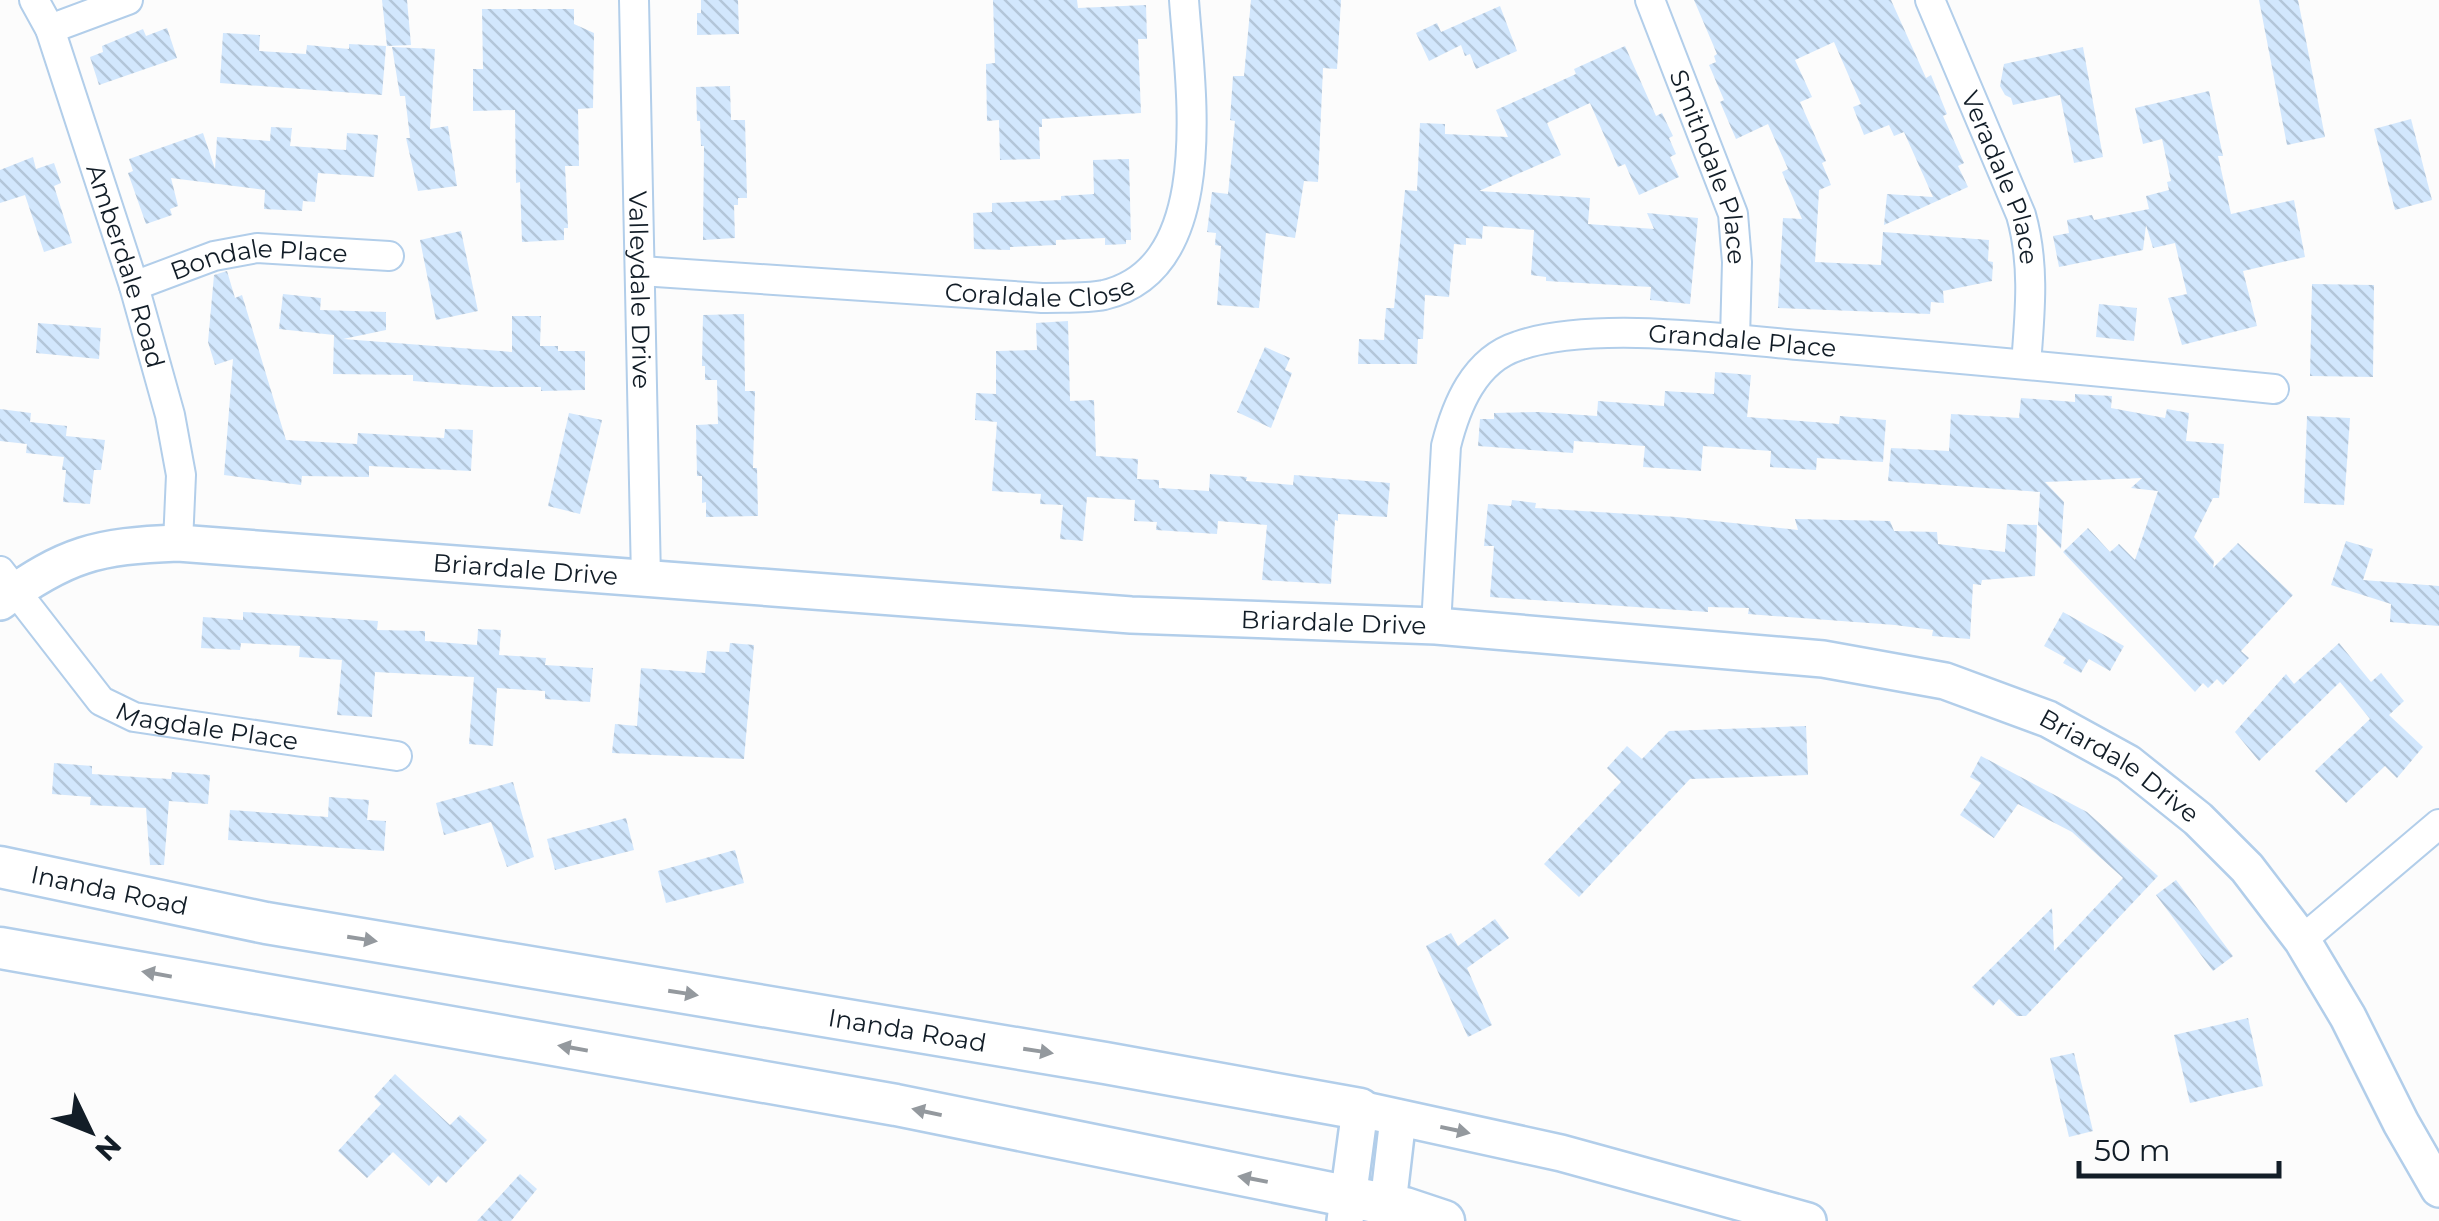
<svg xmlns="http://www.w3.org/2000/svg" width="2439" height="1221" font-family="Montserrat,sans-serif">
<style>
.building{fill:url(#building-back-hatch)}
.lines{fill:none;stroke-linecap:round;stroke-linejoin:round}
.minor-casing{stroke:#b2ceea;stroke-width:32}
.tertiary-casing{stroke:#b2ceea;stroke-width:40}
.secondary-casing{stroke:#b2ceea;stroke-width:45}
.minor{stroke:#fff;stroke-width:28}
.tertiary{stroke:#fff;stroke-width:35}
.secondary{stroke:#fff;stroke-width:40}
.oneway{fill:#94999e}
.labels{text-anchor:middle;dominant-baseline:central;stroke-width:8;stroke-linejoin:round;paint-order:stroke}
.street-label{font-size:25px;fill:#121d27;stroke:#fcfcfc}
</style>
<defs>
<pattern id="building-back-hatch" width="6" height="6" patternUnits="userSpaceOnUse" patternTransform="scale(2.5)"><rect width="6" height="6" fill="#d2e7fd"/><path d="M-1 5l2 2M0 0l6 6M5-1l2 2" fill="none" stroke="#b3c6d9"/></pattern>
</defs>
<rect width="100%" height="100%" fill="#fcfcfc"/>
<g class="building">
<path d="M382,0H407L411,45L387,46Z"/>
<path d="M701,0H738L739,34L697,35V13H701Z"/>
<path d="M993,0H1077L1078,8L1146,5L1147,39H1138L1141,113L1042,119V127H1039L1040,159L1000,160L999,120L987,121L986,64L995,63Z"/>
<path d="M1251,0H1341L1337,69L1323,68L1318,182L1304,181L1295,238L1266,233L1259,308L1217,305L1221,246L1215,245L1216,233L1207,232L1212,192L1228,194L1235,121L1230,120L1233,76H1244Z"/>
<path d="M1694,0H1891L1926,78L1931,75L1947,114L1943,116L1964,163L1958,166L1968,187L1884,225L1887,194L1933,197L1904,132L1894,136L1889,125L1864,135L1853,107L1861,104L1834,42L1795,60L1812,97L1800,102L1826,161L1822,163L1831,185L1819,190L1815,262L1881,265L1883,232L1989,240L1988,261L1993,262L1992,281L1943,291L1944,303L1931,302L1930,314L1778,308L1783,218L1802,219L1782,172L1788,169L1768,124L1736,139L1720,102L1724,100L1709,65L1716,62L1714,56L1717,54Z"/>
<path d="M2259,0H2298L2325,137L2287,145Z"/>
<path d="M1500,6L1517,51L1476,69L1470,54L1465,56L1461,45L1429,61L1416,33L1437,23L1441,32Z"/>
<path d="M482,9H574V24L594,33L593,108L578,109L579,166H565L568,228H564V240L522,242L520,182L516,183L515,110L473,111V69H483Z"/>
<path d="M167,28L177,58L99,85L90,57L103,52L102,46L143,29L146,36Z"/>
<path d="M223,33L260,35L259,51L306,54L307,45L349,49V44L386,46L382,95L220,83Z"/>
<path d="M1625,46L1656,116L1662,113L1673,136L1669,138L1676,154L1670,157L1679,177L1639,195L1625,164L1618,167L1590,103L1547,123L1561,155L1479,191L1590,198L1588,224L1654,229L1647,213L1698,218L1690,304L1650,300L1651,287L1546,281V277L1531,275L1534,230L1483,226L1482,239L1466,238V245L1454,244L1449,297L1425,295L1423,339H1418L1417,364H1358L1359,339L1384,340L1386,308H1394L1405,190L1417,191L1420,123L1445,124V134L1508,137L1496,110L1576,74L1574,69Z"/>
<path d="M392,47L435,49L430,129L448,126L457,186L418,191L406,138H410L405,96H400Z"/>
<path d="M2083,47L2103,157L2074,163L2060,95L2013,105L2011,98L2005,95L2000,86L2004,64Z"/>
<path d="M730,86L731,120H745L747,198H738V205H734L735,238L703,240L704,146H701L700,121H697L696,87Z"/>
<path d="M2209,91L2223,156H2218L2231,214L2294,200L2305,257L2243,271L2257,326L2182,345L2168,298L2187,294L2175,243L2153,248L2146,225L2143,250L2059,267L2053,236L2069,233L2067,220L2092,215L2094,220L2149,209L2146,196L2169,190L2167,182L2171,181L2162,139L2143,144L2135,108Z"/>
<path d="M2411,119L2432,200L2395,210L2374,129Z"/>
<path d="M271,127L292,128L290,146L346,150L347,133L378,135L374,177L318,173L315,202L303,201L302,211L264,209L265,190L171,178L178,206L170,209L172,215L146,224L128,173L133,171L129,159L203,133L215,169L217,137L270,141Z"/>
<path d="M33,157L36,169L54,163L61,183L54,186L72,243L44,252L25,195L0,203V170Z"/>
<path d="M1129,159L1131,240H1126V244L1105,245V238L1056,240V245L1010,247V250L974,249L973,213L992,212V203L1061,200V196L1094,194L1093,160Z"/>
<path d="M461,231L478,311L436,320L420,240Z"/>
<path d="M227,271L235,298L242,295L286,440L357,444L358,433L444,438L445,429L473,430L471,471L369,466V477L302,476L301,485L224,475L233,359L215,365L208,342L214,275Z"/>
<path d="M2312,284L2374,285L2373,377L2310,376Z"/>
<path d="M283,294L321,298L320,310L386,312V330L343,339L512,352V316H541L540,346H558V351H585V390L541,391V387H494L413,381V375L333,374L334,335L279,329Z"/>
<path d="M2099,304L2137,308L2134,341L2096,337Z"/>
<path d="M744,314L745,391H755L753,468H757L758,516L706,517V502L702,503V476H697L696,425L718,424L717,380H705V366H702L703,315Z"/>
<path d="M1068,321L1070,401L1094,400L1096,456L1138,459L1137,479L1159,480V488L1209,491L1210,474L1247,477L1246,481L1293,485L1294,475L1390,483L1387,517L1338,514V521L1335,520L1331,584L1262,580L1267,525L1218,521L1217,534L1156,530L1157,522L1134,521L1135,500L1087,497L1083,541L1060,539L1063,505L1040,504L1041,494L992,491L997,422L975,420L976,393L996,394V351L1037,350L1036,323Z"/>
<path d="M38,323L101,328L99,359L36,353Z"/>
<path d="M1265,347L1290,358L1285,370L1292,373L1271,428L1237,412Z"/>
<path d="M1715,372L1751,375L1747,417L1839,424L1840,416L1886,420L1883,462L1817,458L1816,470L1770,467L1771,451L1703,446L1701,471L1643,467L1645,446L1574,441L1573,453L1478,446L1480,419H1494V413L1539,412L1597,416L1598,401L1664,406L1665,391L1714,394Z"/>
<path d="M2075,394L2112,396L2111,408L2165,418L2167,409L2189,413L2186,441L2224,444L2219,498H2213L2194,537L2214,561L2213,568L2238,543L2293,595L2241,651L2249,658L2223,685L2217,679L2208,688L2203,683L2195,692L2063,552L2088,528L2110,552L2119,544L2135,560L2158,491L2131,488L2142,478L2045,482L2064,502L2061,549L2038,525L2040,492L1888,481L1891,448L1949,451L1951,414L2019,418L2021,398L2075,402Z"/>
<path d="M0,409L31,413L30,422L67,426L66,436L105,440L101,470H94L90,504L63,502L66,470H62L64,457L26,453L27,444L0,441Z"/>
<path d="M569,413L602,420L580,514L548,506Z"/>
<path d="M2307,416L2350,418L2344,505L2304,503Z"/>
<path d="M1512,500L1536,503L1535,508L1677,517L1798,530L1795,519L1890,521L1894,531L1937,532L1938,544L2005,552L2007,524L2037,525L2035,576L1982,580L1981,585L1973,584L1970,639L1932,636L1933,630L1895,625L1748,614L1749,608L1708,607V612L1490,597L1494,546H1484L1488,504L1511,506Z"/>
<path d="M2346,541L2373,549L2363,580L2439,586V626L2390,622L2391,604L2331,585Z"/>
<path d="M243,612L378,621L377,630L425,631V641L477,645L478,629L501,630L499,655L546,658L545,665L593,668L590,702L545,699V691L497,688L493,746L469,744L474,677L375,672L372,717L337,715L342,660L299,657L300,646L241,643L240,650L201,648L203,617L243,620Z"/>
<path d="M2063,612L2124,646L2110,671L2089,659L2081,673L2063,663L2066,658L2044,646Z"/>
<path d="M730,643L754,645L744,759L612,753L615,724L637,726L641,668L705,673L707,651L729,652Z"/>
<path d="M2339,643L2371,682L2381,673L2404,701L2389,715L2423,747L2397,778L2385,766L2346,803L2315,771L2370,719L2340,682L2259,761L2235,732L2286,674L2294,684Z"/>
<path d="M1806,726L1808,775L1690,779L1579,897L1544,864L1621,782L1607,768L1627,746L1642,759L1669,731Z"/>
<path d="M1981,756L2087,812L2158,876L2026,1016H2017L1999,999L1993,1006L1972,987L2052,908L2054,951L2123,878L2072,832L2018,804L1994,838L1960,815L1981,783L1970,777Z"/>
<path d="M54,763L92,766V774L151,778L171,779L172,772L210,775L208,804L169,801L164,865H150L146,808L90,805L91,797L52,794Z"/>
<path d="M513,782L534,857L507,867L491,822L444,835L436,803Z"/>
<path d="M329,797L369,800L367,820L386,821L384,851L228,840L230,810L328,817Z"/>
<path d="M626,818L634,850L555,870L547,839Z"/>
<path d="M735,850L744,883L666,903L658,871Z"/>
<path d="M2176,880L2233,956L2213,971L2156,895Z"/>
<path d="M1495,919L1509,938L1467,968L1492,1025L1468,1037L1426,946L1451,933L1458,946Z"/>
<path d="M2248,1018L2263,1086L2190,1103L2174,1035Z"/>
<path d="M2074,1053L2093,1131L2069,1137L2050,1058Z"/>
<path d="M395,1074L450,1125L460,1115L487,1140L446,1183L438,1176L429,1186L393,1152L367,1178L338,1151L381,1104L374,1097Z"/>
<path d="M520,1174L537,1189L511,1221H477Z"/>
</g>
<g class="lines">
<g class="minor-casing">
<g id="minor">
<path id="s1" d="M34,0L50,29L134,286L170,415L181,475L178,543"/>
<path id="s2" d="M634,0L646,579"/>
<path id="s3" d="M1650,0L1733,214L1737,262L1735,339"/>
<path id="s4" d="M1930,0L2021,215C2035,264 2030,313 2026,364"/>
<path d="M50,29L128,0"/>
<path id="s5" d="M641,271L1042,298C1061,297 1084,299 1104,295C1219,268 1190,87 1184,0"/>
<path id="s6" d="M134,286L214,256L257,248L389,256"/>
<path id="s7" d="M0,571L101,701L134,717L397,756"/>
<path id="s8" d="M1436,626L1446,446C1456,406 1474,360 1518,346C1590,321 1720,338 1798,345C1957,358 2116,373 2274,389"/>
<path d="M2302,940L2439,824"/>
</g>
</g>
<g class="tertiary-casing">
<g id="tertiary">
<path id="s9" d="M0,602C66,554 97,546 178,543L1131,615L1436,626L1823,659L1945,681L2048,719L2128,763L2198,819L2247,868L2302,940L2348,1017L2401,1123L2439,1189"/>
<path d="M1345,1221L1360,1109L1561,1153L1808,1221"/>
<path d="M1386,1221L1398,1118"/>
</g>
</g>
<g class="secondary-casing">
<g id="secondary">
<path id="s10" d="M0,867L266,923L1105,1063L1360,1109"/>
<path d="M0,948L896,1105L1405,1208L1444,1221"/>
</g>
</g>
<use href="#minor" class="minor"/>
<use href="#tertiary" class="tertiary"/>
<use href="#secondary" class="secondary"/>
</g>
<defs><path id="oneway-solid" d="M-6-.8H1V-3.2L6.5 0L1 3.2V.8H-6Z" transform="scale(2.5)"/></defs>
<g class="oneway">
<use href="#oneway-solid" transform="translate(362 939) rotate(9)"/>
<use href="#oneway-solid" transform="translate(157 974) rotate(-170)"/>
<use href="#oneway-solid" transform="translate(683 993) rotate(9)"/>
<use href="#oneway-solid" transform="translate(573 1048) rotate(-170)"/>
<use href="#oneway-solid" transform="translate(1038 1051) rotate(9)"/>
<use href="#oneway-solid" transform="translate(927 1112) rotate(-168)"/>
<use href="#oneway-solid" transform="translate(1455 1130) rotate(12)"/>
<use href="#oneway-solid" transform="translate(1253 1179) rotate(-169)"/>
</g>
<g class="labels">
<g class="street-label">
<text stroke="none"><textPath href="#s3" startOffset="178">Smithdale Place</textPath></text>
<text stroke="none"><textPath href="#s4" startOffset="192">Veradale Place</textPath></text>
<text stroke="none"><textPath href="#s6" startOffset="130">Bondale Place</textPath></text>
<text stroke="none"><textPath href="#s1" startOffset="282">Amberdale Road</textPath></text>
<text stroke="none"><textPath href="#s5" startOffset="400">Coraldale Close</textPath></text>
<text stroke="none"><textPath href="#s2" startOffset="290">Valleydale Drive</textPath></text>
<text stroke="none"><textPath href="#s8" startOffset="535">Grandale Place</textPath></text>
<text stroke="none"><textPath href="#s9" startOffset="540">Briardale Drive</textPath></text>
<text stroke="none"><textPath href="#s9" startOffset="1350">Briardale Drive</textPath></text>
<text stroke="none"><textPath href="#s7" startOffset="275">Magdale Place</textPath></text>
<text stroke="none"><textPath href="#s9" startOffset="2160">Briardale Drive</textPath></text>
<text stroke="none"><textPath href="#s10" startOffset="112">Inanda Road</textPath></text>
<text stroke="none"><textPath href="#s10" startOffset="922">Inanda Road</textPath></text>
</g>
</g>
<g transform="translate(90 1131) rotate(133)" stroke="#fcfcfc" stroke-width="8" paint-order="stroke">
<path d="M0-8L18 38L0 25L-18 38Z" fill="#121d27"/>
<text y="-15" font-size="28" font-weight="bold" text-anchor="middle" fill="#121d27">N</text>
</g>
<path d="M2079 1161v15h200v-15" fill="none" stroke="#121d27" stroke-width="5"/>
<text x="2094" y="1161" font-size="30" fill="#121d27" stroke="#fcfcfc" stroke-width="8" paint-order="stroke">50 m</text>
</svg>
